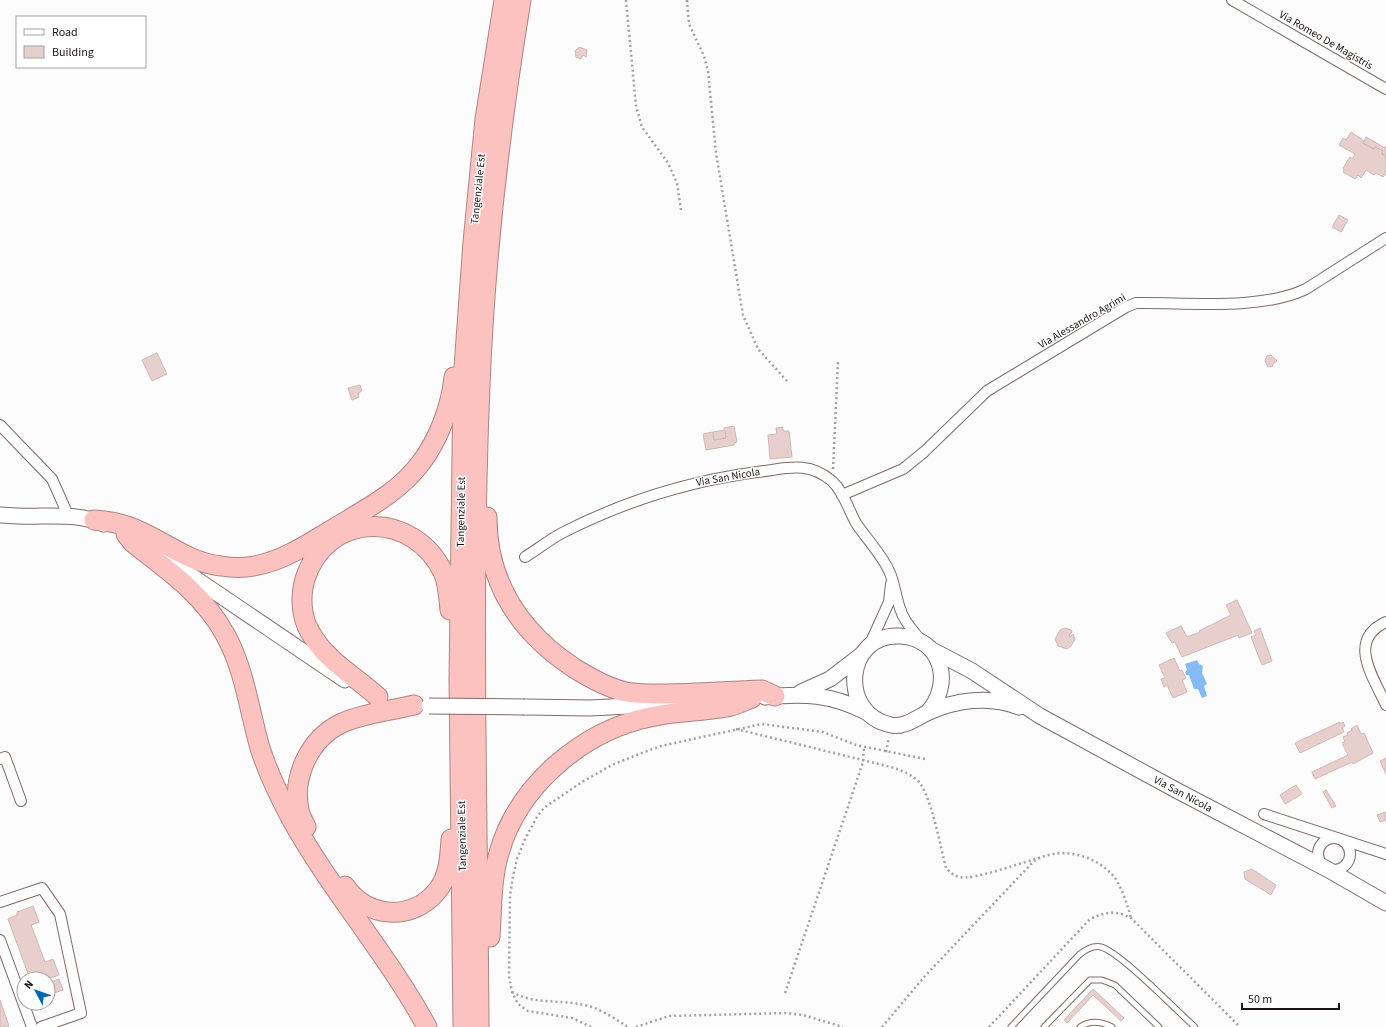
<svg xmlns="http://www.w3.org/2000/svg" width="1386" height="1027" font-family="'Source Sans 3',sans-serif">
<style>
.water{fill:#83bbf4}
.building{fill:#e7cfce;stroke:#d0b8b7}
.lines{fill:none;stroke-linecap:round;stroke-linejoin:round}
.lane-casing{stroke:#7f6a69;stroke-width:7}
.street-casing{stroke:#7f6a69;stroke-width:12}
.secondary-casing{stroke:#7f6a69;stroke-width:17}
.highway-casing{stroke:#ad8583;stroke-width:21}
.path{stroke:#a5a1a1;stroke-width:2.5;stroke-dasharray:2 3;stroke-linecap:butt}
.lane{stroke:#fff;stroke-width:5}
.street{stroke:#fff;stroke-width:10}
.secondary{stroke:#fff;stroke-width:15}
.highway{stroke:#fbc2c0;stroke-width:19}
.secondary-bridge-casing{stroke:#7f6a69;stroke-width:17;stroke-linecap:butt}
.secondary-bridge{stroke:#fff;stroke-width:15}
.labels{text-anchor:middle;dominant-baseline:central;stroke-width:3;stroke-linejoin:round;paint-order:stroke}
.street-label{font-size:11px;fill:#1b1313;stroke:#fff}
</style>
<rect width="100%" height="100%" fill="#fcfcfc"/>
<path class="water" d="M1197,660L1199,664L1203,666L1202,673L1207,684L1204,686L1207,696L1202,698L1198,689H1194L1189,675H1186L1185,672L1187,670L1185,664Z"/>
<g class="building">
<path d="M579,47L587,50L586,57L583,55L581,59L576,57L575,51Z"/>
<path d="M1351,132L1364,141L1363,143L1374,149L1375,147L1383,151L1382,154L1386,156V174L1383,177L1376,173L1374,175L1366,170L1361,178L1358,175L1355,179L1343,172L1344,170L1343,168L1350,157L1353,159L1355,154L1339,145L1343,138L1346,140Z"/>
<path d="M1366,137L1385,148L1386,146V156L1382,154L1383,151L1375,147L1374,149L1363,143Z"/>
<path d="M1339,215L1348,220L1341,232L1332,227Z"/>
<path d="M157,353L167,374L152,381L142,360Z"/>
<path d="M1271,355L1277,361L1272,365L1273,366L1268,367L1265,361L1267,356Z"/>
<path d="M360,385L362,391L358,393L359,397L352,400L348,388Z"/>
<path d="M734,426L737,442L734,443V445L706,450L703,434L713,432L714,440L726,438L724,428Z"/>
<path d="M783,427V431H789L792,457L770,459L768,435L777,434L776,428Z"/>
<path d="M725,430L726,438L714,440L713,432Z"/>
<path d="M1237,600L1252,633L1239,638L1238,635L1182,657L1175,642L1172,643L1166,633L1181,626L1187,637L1200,632L1199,631L1231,615L1226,605Z"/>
<path d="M1065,628L1071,630L1072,632L1069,635L1070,637L1073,634L1075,639L1071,646L1067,649L1058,646L1055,639L1060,630Z"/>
<path d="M1260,628L1272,661L1262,665L1251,637L1256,635L1254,631Z"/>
<path d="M1174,658L1180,671L1182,670L1186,678L1182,680L1187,692L1173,698L1167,685L1164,687L1161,679L1165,678L1159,665Z"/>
<path d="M1340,722V724L1343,722L1345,726L1342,728L1344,732L1300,753L1295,743Z"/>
<path d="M1357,725L1361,734L1364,733L1373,753L1353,764L1352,762L1315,779L1312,772L1348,755L1342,743L1345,742L1343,737L1348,735L1347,733L1352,730L1351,729Z"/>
<path d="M1386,758V774L1380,761Z"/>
<path d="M1296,785L1302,794L1285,804L1280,795Z"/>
<path d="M1326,790L1336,806L1332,808L1323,792Z"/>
<path d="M1386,812V820L1380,822L1377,815Z"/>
<path d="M1252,869L1276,885L1271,895L1245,879L1244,872Z"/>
<path d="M33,906L39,922L31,925L45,962L53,959L59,975L47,979H30L8,919L17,915V912Z"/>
<path d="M59,979L63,990L48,995V983Z"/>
<path d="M1093,989L1124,1018L1121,1021L1093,995L1067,1023L1064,1020Z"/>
<path d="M0,1000L9,1026L7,1027H0Z"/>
</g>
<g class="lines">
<g class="lane-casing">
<g id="lane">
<path d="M1011,1027L1079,955C1085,950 1093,945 1101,947C1120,952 1177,1011 1195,1027"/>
<path d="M1044,1027L1090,980H1102L1115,985L1159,1027"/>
<path d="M1080,1027C1090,1020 1102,1022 1112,1027"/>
</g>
</g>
<g class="street-casing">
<g id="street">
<path d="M1232,0L1386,89"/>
<path d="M0,425L52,479L68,515"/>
<path d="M842,495L903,469L924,452L987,391L1126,307L1136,303C1186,302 1260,311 1306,289L1386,238"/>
<path d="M525,557C538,549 550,539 564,532C625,501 689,481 757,472C785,469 807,460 832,481C844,492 848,509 856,523C867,540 882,554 890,573C895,585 896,599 901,611C904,622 914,631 921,641"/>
<path d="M1386,622C1346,640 1374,678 1386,705"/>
<path d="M869,646L889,602L891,584"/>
<path d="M0,759L5,757L21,801"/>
<path d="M1264,814L1386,854"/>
<circle cx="1334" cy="854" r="16"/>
<path d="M0,902L42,888L60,914L81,1013L41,1027"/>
<path d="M0,940L32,1027"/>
</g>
</g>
<g class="secondary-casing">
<g id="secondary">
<path d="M0,515C14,516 28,517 41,516C65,516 81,515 104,524"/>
<path d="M165,558L345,680"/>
<path d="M932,650L972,671L1040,716L1176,790L1327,869L1386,903"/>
<path d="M801,692L830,679L860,656"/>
<path d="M765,697C804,693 831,694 866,712"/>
<path d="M525,707L590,708L688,703"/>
<path d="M927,713C954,684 942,637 899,636C845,634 838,714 891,725C904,728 916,718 927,713C955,700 989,695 1019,707"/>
</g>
</g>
<g class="highway-casing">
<g id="highway">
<path d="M487,517C487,583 520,632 574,668C590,678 608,688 626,692C638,694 651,694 662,694C696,694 729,691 762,690L775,696"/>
<path d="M94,520C106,521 116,522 127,526C160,537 185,562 221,566C232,568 244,568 254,566C283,561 308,544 333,529C364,510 398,493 420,464C438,441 451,407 454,377"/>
<path d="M126,534L133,543C168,570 205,596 226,636C245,671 249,710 260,748C268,773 279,796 292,820C332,892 388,955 427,1027"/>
<path d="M378,697C354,675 326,661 310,632C301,617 300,596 305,579C327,510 415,510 444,574C448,585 449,598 450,610"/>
<path d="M306,827C304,822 300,816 299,810C292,776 310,738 342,723C364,713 390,711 414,705"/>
<path d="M345,886C366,918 412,922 437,891C449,877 450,856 451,839"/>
<path d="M490,937C492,909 491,880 499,853C518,785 583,731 650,717C675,711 701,712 726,707C735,706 743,701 752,698"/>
<path d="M463,1027L459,680L463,381L473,242L485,119L504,0"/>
<path d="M479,1027C478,813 471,599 480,386C485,256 500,128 521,0"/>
</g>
</g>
<g class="path">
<path d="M626,0L636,106L642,127L668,163L677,183L681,210"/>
<path d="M687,0L689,24L704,56L708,71L716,153L743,315L758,349L787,381"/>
<path d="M833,469L838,361"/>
<path d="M736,729L891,767C900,770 909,773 917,780C930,790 941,849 946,868C950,872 954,876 959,877C972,881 1026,861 1042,857"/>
<path d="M886,752L889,737"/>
<path d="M512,992C535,1005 559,999 584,1005C600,1008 615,1019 628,1027"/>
<path d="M785,993L863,762L864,747"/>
<path d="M591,1027L572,1018L528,1011L518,1004L512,992L509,976L510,896L513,876L517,859L525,839L538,815L545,807L582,782L612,765L639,754L661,746L762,724L823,732L856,745L925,759"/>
<path d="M636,1027L669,1016L787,1013L803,1015L843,1027"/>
<path d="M882,1027L925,976L1034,861C1060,845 1097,855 1115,878C1123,890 1127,904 1131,918"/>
<path d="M989,1027L1090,919C1105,912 1116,910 1131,918L1240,1027"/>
</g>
<use href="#lane" class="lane"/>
<use href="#street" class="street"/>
<use href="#secondary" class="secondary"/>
<use href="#highway" class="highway"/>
<g class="secondary-bridge-casing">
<path id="secondary-bridge" d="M429,706L525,707"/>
</g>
<use href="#secondary-bridge" class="secondary-bridge"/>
</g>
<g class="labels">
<g class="street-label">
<text transform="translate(1326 40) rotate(30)">Via Romeo De Magistris</text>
<text transform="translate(478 189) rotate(-84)">Tangenziale Est</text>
<text transform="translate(1082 321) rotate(-30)">Via Alessandro Agrimi</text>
<text transform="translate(728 477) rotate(-10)">Via San Nicola</text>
<text transform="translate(461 512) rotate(-89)">Tangenziale Est</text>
<text transform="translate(1183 794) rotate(28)">Via San Nicola</text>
<text transform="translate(462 836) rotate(-91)">Tangenziale Est</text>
</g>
</g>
<rect x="16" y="16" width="130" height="52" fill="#ffffff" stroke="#a4a1a1"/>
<rect x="24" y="29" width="20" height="6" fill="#ffffff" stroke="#a4a1a1"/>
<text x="52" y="36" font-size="12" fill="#1b1313">Road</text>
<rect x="24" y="46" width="20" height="12" fill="#e7cfce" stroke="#a4a1a1"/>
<text x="52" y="56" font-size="12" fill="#1b1313">Building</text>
<g transform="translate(36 991) rotate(311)"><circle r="19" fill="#ffffff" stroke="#a4a1a1"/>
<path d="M0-3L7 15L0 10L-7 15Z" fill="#0067b3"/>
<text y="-6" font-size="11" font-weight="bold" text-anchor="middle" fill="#1b1313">N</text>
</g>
<path d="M1242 1003v6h97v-6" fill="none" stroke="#1b1313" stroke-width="2"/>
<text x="1248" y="1003" font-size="12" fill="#1b1313" stroke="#ffffff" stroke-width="3" paint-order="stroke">50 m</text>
</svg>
